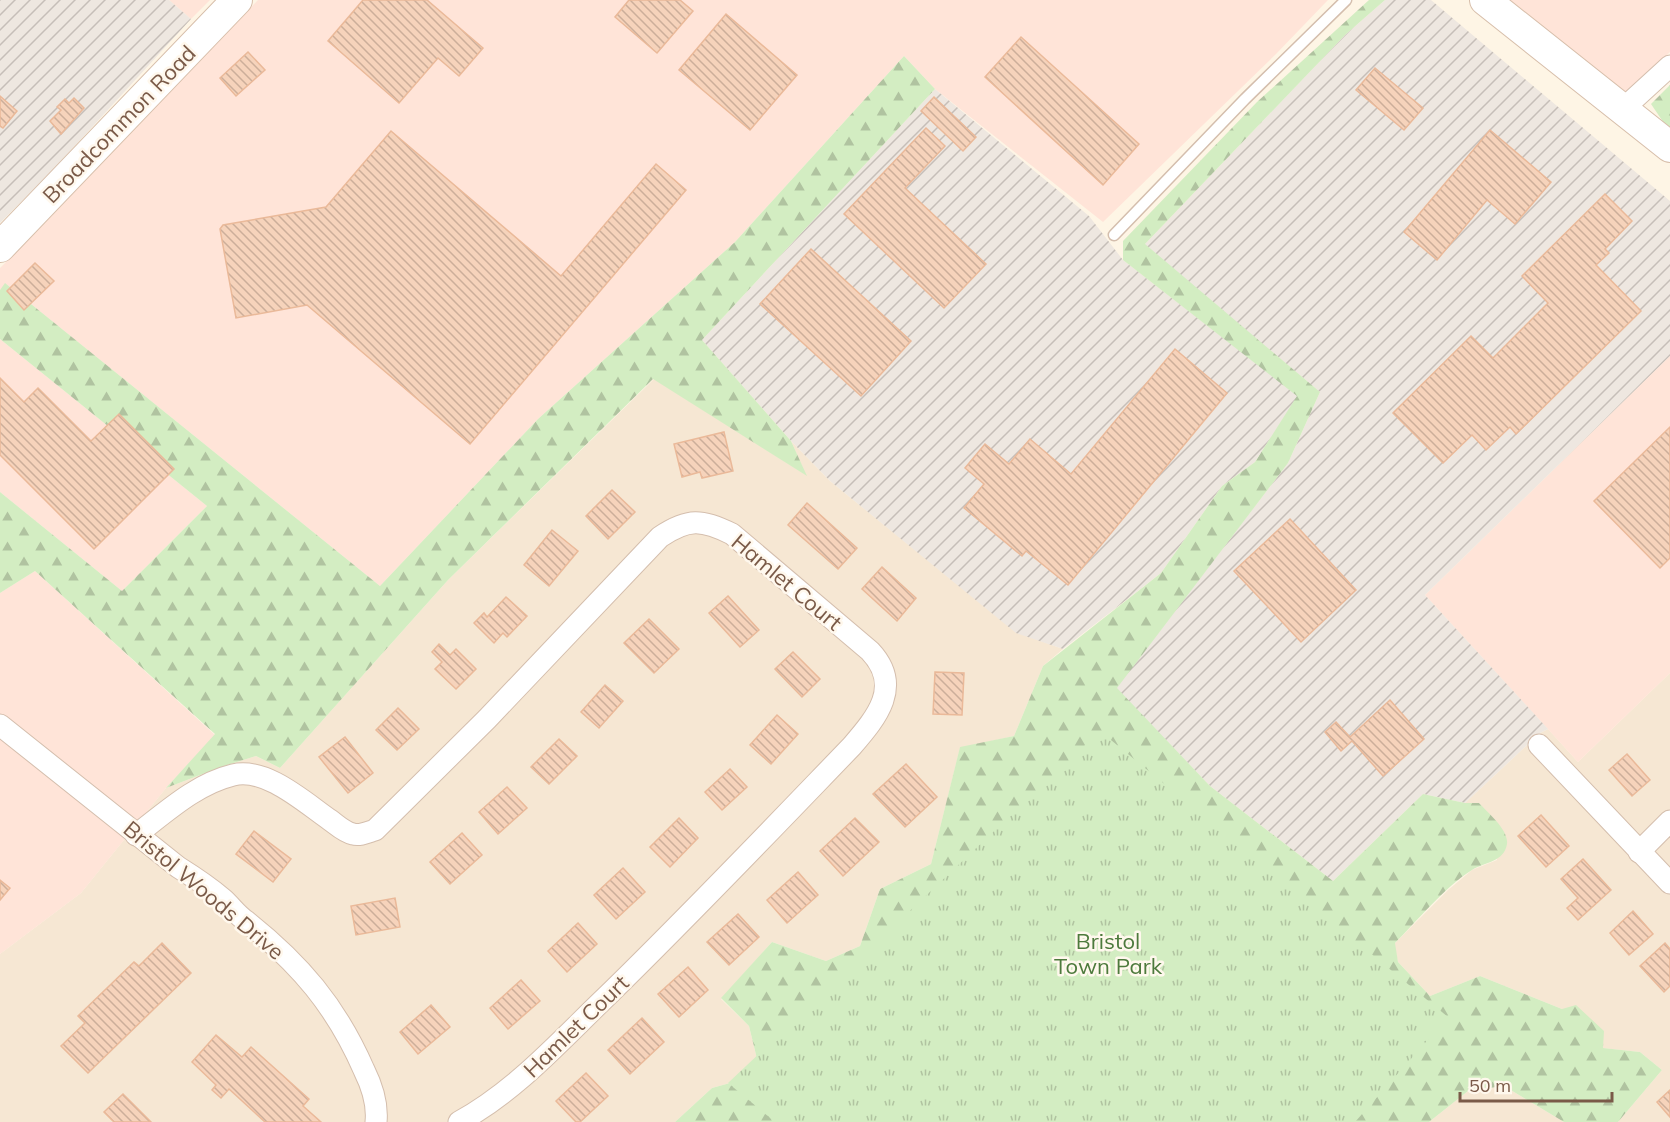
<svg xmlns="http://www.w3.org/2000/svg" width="1670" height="1122" font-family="Mulish,sans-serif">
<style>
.residential{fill:#f6e7d3}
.commercial{fill:#ffe4d8}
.industrial{fill:url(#industrial-furrows)}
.forest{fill:url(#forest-firs)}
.park{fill:url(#park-tufts)}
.building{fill:url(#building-back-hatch);stroke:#eab999;stroke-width:1.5}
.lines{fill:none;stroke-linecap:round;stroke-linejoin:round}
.lane-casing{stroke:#d4bead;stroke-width:13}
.street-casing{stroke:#d4bead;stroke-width:23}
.secondary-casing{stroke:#d7beaa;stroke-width:32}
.lane{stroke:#fff;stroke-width:10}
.street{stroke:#fff;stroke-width:21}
.secondary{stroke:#fff;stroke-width:30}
.labels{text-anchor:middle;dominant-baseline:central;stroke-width:5;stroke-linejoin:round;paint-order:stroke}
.street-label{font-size:22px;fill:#7a5a48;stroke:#fff8ed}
.park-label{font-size:22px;fill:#4d7a3c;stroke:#fff8ed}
</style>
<defs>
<pattern id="industrial-furrows" width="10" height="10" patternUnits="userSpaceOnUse" patternTransform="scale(1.5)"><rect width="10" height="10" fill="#eee7e0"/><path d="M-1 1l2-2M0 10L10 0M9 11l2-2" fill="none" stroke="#c6beb8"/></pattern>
<pattern id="forest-firs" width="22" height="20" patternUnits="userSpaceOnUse" patternTransform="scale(1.5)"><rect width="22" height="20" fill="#d3edc2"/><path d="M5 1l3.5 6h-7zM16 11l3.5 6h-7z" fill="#b0c3a0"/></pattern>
<pattern id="park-tufts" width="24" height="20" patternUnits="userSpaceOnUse" patternTransform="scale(1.5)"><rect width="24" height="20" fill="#d3edc2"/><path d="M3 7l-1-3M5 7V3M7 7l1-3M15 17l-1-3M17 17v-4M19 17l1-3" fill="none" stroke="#b0c3a0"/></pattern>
<pattern id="building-back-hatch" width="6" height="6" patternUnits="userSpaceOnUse" patternTransform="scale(1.5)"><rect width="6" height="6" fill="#f6d3bb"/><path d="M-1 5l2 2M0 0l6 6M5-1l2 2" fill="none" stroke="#ccae9a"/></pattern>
</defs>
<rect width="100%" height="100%" fill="#fef5e5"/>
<g class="residential">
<path d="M654,379L806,475L791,441L830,481L1016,632L1063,649L1043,666L1014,736L960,748L931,864L880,889L860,946L826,961L772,942L721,999L749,1026L758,1063L748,1078L712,1088L675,1122H0V954L81,893L166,788L221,767L256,756L280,768L448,580Z"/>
<path d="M1670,673V1122H1618L1662,1070L1640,1052L1602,1048L1562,1009L1480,976L1430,996L1398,962L1394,944L1448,890L1472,870L1497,860L1480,803H1465L1540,733L1548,729L1578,762Z"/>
<path d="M1504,1086L1564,1122H1429L1468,1091Z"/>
</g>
<g class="commercial">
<path d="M169,0H210L191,19Z"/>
<path d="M258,0H1328L1276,54L1103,222L935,89L904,56L735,242L538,419L380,586L6,284L0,290V268L43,225Z"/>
<path d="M1506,0H1670V52L1624,96Z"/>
<path d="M0,339L207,506L122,591L0,492Z"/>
<path d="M1670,356V673L1578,762L1425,595Z"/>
<path d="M35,571L215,735L166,788L81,893L0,954V593Z"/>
</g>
<g class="industrial">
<path d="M0,0H169L191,19L52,171L0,223Z"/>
<path d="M1385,0H1431L1670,201V356L1425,595L1548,729L1540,733L1465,803L1423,794L1333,881L1210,786L1116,688L1288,463L1320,392L1144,245L1345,35Z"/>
<path d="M935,89L1089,216L1123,260L1298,396L1255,462L1222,486L1161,573L1063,649L1016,633L830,481L791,441L702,340Z"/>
</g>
<g class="forest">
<path d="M1369,0H1385L1345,35L1145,244L1320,392L1288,463L1117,688L1210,786L1333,881L1423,794L1465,803H1479C1488,813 1509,830 1507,844C1504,862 1485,862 1472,870C1446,886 1417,921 1395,943L1398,962L1430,996L1480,976L1562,1009L1576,1005L1604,1031L1603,1048L1640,1052L1662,1070L1618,1122H1564L1504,1086L1468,1091L1429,1122H675L712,1088L748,1078L758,1063L749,1026L721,998L772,942L826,961L860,946L880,889L931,864L960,747L1014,736L1043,666L1161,573L1222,486L1255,462L1297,396L1123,260V241L1257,102Z"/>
<path d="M904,56L935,89L702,340L791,441L807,476L653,379L448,580L280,768L256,756L221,767L166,788L215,734L35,571L0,593V492L122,591L207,506L0,339V290L5,283L380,586L538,419L735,242Z"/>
<path d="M1670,85V132L1651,104Z"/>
</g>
<path class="park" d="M1100,731L1448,1017L1355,1122H775L728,1083Z"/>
<g class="building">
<path d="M363,0H427L483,48L459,76L438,58L399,103L328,41Z"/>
<path d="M629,0H680L693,11L657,53L615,17Z"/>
<path d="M726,14L797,75L750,130L679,70Z"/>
<path d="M1021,37L1139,144L1103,185L985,77Z"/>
<path d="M248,52L265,70L236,96L220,78Z"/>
<path d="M1375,68L1423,108L1404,130L1356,90Z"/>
<path d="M0,96L17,111L3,128L0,126Z"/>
<path d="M934,97L976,137L963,151L921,111Z"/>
<path d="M74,98L84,108L61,134L50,121L61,110L57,107L65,99L69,103Z"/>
<path d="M926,128L945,146L905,188L986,264L944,308L844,214Z"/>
<path d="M1490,130L1551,182L1515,224L1487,200L1437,260L1404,232Z"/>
<path d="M391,131L561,276L656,164L686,190L470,444L307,305L236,318L220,229L223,225L326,207Z"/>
<path d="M1605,194L1632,221L1605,249L1609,253L1596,265L1641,311L1516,434L1510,427L1486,450L1472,435L1443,463L1393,413L1471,336L1493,358L1548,303L1522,276Z"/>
<path d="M811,249L911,341L861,396L760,304Z"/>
<path d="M35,263L54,281L24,310L7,291Z"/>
<path d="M1175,349L1227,393L1068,585L1026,551L1022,556L964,508L984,484L965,468L985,444L1009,464L1030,439L1071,474Z"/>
<path d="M0,378L24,402L38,388L91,441L119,414L174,469L94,549L0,455Z"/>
<path d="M1670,427V558L1660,568L1594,501Z"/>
<path d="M724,432L733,471L702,478L700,472L682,477L674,444Z"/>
<path d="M612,490L635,512L608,539L586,516Z"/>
<path d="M807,503L857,548L838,569L788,525Z"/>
<path d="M1290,519L1356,590L1301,642L1234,571Z"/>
<path d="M552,530L578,551L549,586L524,565Z"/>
<path d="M882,567L916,598L897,621L862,589Z"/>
<path d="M728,596L759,630L740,647L709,613Z"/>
<path d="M506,597L527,616L507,637L503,633L494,643L474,623L484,613L487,617Z"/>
<path d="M649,619L679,649L654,673L624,643Z"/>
<path d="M439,644L450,655L456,649L476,669L456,689L435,669L442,662L432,652Z"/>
<path d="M793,652L820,679L802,697L775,669Z"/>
<path d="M935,672L964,673L962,715L933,714Z"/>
<path d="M605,685L623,701L599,728L581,712Z"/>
<path d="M1390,700L1424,739L1383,776L1352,741L1341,751L1325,732L1336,722L1350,737Z"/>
<path d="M398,708L419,729L397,750L376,730Z"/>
<path d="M777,715L798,734L771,764L750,745Z"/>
<path d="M345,737L373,773L348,793L319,757Z"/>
<path d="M559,739L577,756L549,784L531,767Z"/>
<path d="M1627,754L1650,780L1632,796L1609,770Z"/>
<path d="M906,764L937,797L905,827L873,794Z"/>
<path d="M730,769L747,787L722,810L705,792Z"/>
<path d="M507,787L527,808L498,834L479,812Z"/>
<path d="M1541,815L1569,846L1546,867L1518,836Z"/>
<path d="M679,818L698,838L670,867L650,847Z"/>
<path d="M855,818L879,842L843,876L820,851Z"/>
<path d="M254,831L291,859L273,882L236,854Z"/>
<path d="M462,833L482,855L450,884L430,862Z"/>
<path d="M1583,859L1611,890L1578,920L1567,908L1578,898L1561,879Z"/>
<path d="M623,868L645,892L616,919L594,895Z"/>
<path d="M798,872L818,895L787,923L767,900Z"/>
<path d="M0,880L10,888L0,900Z"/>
<path d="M395,898L400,927L356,935L351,906Z"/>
<path d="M1633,911L1653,934L1629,955L1610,933Z"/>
<path d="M738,914L759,937L729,965L707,942Z"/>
<path d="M578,923L597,944L567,972L548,951Z"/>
<path d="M162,943L191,973L88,1073L61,1046L85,1023L78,1016L134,962L139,966Z"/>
<path d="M1665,943L1670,949V986L1664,992L1640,966Z"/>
<path d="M688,967L708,990L679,1017L658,994Z"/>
<path d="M521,980L540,1001L508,1029L490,1008Z"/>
<path d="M431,1005L450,1027L418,1054L400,1032Z"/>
<path d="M642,1018L664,1042L630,1074L608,1050Z"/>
<path d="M216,1035L242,1057L251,1047L309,1099L303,1106L321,1122H265L229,1089L221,1098L212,1090L216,1085L192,1062Z"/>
<path d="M586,1073L608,1096L580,1122H576L556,1101Z"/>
<path d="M1670,1090V1117L1657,1102Z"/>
<path d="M123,1094L151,1122H114L104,1112Z"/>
</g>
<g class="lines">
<g class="lane-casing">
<path id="lane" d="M1114,235L1245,99L1346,0"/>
</g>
<g class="street-casing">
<g id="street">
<path d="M1623,109L1670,66"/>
<path d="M0,725L178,867C194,877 209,887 223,899C231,906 237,915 246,921C300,964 336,1006 364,1070C372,1086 378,1103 376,1122"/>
<path d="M1539,745L1670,883"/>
<path d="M136,835C166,812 196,784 233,775C266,767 304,802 330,820C337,825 344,832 353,834C360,836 368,832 375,830L487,719L660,537C688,518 702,519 732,534L870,651C903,686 877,717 852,746C771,830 691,914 607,996C560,1041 517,1090 459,1122"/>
<path d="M1639,852L1670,821"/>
</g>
</g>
<g class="secondary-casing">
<g id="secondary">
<path d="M1485,0L1670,147"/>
<path d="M0,247L237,0"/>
</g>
</g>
<use href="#lane" class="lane"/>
<use href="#street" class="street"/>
<use href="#secondary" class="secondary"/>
</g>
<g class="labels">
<g class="street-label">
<text transform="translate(119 124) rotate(-46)">Broadcommon Road</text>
<text transform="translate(787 582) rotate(40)">Hamlet Court</text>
<text transform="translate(204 890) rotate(40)">Bristol Woods Drive</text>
<text transform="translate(576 1026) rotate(-44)">Hamlet Court</text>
</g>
<g class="park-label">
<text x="1108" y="941">Bristol<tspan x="1108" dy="25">Town Park</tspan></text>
</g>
</g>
<path d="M1460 1092v9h152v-9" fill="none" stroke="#7a5a48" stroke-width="3"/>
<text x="1469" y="1092" font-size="18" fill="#7a5a48" stroke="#fff8ed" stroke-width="4.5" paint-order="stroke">50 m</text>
</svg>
